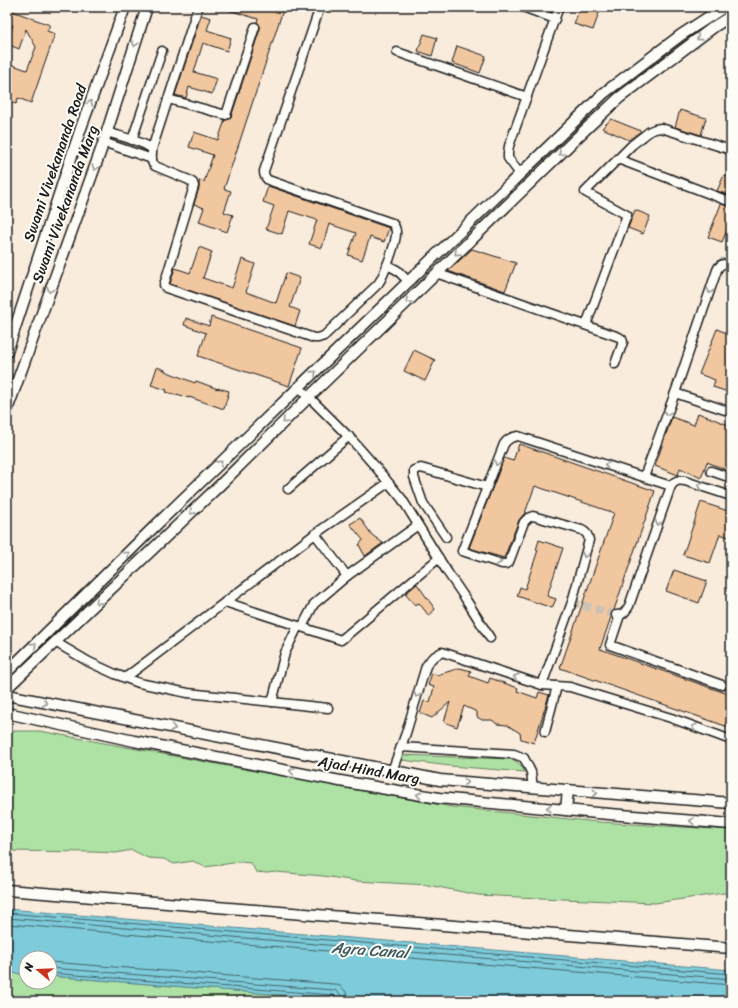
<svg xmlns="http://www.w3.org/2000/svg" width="738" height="1008" font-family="Sriracha,sans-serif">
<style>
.green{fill:#aee2a4;stroke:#657f60}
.water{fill:#7eccdb;stroke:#57868f}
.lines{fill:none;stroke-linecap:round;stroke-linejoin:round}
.shore{stroke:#436268;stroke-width:1}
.building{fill:#f1c7a0;stroke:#1c1c1c}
.minor-tunnel{stroke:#cdc2b6;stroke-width:8;stroke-dasharray:8 4;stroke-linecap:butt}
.minor-casing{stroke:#1c1c1c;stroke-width:11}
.tertiary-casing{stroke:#1c1c1c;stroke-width:13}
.minor{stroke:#fdfcf7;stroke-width:8}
.tertiary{stroke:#fdfcf7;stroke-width:10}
.oneway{stroke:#989794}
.labels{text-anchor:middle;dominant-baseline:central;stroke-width:4;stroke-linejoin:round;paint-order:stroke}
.street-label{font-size:15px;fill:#1c1c1c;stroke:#fdfcf7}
.water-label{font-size:16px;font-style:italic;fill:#3e5a5f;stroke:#fdfcf7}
</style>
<rect width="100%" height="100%" fill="#f9ecdd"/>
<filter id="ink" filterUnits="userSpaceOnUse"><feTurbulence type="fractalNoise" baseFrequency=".025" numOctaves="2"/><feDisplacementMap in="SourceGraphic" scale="8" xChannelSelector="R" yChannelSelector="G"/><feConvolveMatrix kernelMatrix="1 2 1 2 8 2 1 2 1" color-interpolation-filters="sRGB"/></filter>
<g filter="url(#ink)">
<g class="green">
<path d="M14,731H40L238,768L452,807L599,822L731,830V892L655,903L518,897L478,895L428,885L356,881L323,876L276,872L267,873L256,872L251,863L240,862L205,867L193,861L174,864L164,859L148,858L132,850L116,853L92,852L7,851V737Z"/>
<path d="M403,755L509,759C518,761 520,764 525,772L450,766L402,760Z"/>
<path d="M7,973L26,974V982H50V976L357,1001H32L7,1000Z"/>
</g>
<path class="water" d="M7,909L731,970V1001H357L50,976V958H26V974L7,973Z"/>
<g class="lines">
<g class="shore">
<path d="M7,913L731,974"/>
<path d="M7,918L731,979"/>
<path d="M7,924L731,985"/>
<path d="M50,962L334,984C343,986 348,992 348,1001"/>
<path d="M50,968L333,990C339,991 342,995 342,1001"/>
<path d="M50,973L333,995L336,997L337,1001"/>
</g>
</g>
<g class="building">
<path d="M225,7H284L224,189L231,191L224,212L233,215L227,232L199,222L204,208L194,204L199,188V184L200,180L204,182L213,155L189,147L194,132L218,140L225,120L229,119L231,117L260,29V26L257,22L258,19L225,9Z"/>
<path d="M580,7H601L593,30L574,24Z"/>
<path d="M7,9L50,25L47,31L55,34L31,103L18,98L16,104L7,101V63L27,70L36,47L26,29L19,49L7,44L13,25L7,24Z"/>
<path d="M201,15L211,18L207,30L231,38L227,51L203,43L194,72L217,79L212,94L189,87L186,98L175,95Z"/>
<path d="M424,34L437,38L432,56L418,51Z"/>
<path d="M457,46L486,56L480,73L452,63Z"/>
<path d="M680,110L706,118L701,135L675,127Z"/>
<path d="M611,119L641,131L629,140L602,128Z"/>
<path d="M724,175L731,177V196L717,191Z"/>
<path d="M268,186L389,228L384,242L370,237L362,260L348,255L356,233L329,224L322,248L309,244L317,220L289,211L282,234L266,229L274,206L263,202Z"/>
<path d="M721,204L731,207V220L722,242L708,237Z"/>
<path d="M635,210L650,216L643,234L628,228Z"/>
<path d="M199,247L212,252L203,278L232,288L242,259L255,264L246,292L276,303L286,273L300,278L290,307L300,311L295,326L170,284L175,268L190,273Z"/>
<path d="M472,249L516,263L505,291L448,271Z"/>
<path d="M211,317L302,348L289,386L198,356L206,333L184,325L186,318L209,326Z"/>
<path d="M717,329L731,335V393L713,387L715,380L699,374Z"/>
<path d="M414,350L435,360L425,381L404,371Z"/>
<path d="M157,367L165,370V371L195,383L196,381L218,389V388L229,391L224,409L189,397V398L177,394V395L166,392L167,390L151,385Z"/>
<path d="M698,413L731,426V472L707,462L701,478L680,468L678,475L655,466L672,417L694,425Z"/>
<path d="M519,444L655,491L614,610L611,613V617L600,649L731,695V728L560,668L614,513L535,486L525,513L519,520L504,558L469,548L504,458L513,461Z"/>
<path d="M701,502L731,512V538L720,534L710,563L683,555Z"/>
<path d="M360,518L372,535L383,543L365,556L359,545L363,540L350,524Z"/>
<path d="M539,540L563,548L547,596L556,599L552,608L517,596L520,587L525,589L538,550H536Z"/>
<path d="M674,570L707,581L699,603L666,591Z"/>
<path d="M417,584L435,609L429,616L419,603L415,605L405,594Z"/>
<path d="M460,668L471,671L469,676L488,683L490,678L518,688L517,691L537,698L539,692L549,695L534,743L521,739L520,733L507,725L497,724L492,720H482L477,717V712L464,706L457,727L444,722L450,702L432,718L420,713L424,701L430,702L434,687L428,685L432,673L437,675Z"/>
</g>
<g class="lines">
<path class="minor-tunnel" d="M572,602L616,615"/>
<g class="minor-casing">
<g id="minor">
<path d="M198,7L152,149C153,155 149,161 155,166L189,180L193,183L194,186L164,285L166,288L169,289L314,338H318L324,336L378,284C384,276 397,241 396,232C396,228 395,226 392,223L268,180C265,177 264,176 264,171L320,7"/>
<path d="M523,7L555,19"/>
<path d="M397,52L527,97"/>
<path d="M168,99L226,115L255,27"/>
<path d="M107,132C118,136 143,141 152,149"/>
<path d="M132,140L162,51"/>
<path d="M103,142L152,159"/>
<path d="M618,159L731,202"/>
<path d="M520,174L508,158V153L509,146L559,7"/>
<path d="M387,265L397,270L409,282"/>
<path d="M436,273L619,337L622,339L623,342L615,364"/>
<path d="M586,325L627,215L585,192L632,145L650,131L655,129L661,128L731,150"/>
<path d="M299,387L352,440L374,465L402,499L420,528L448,573L465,598L490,638"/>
<path d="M675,393L731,412"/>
<path d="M711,471L731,478"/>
<path d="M644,477L675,393L717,270C720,263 725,263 731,265"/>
<path d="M288,489L349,436"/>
<path d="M315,534L347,576L418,525"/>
<path d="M446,537L423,503L414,477V470L421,468L487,487"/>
<path d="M225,602L341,640L439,558"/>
<path d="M616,615C624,615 625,612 629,606L671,486C675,480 679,480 685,481L731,496"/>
<path d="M620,615L610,645L722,685"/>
<path d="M302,627L314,604L347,576"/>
<path d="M55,642L89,662L115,674L139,683L188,693L328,708"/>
<path d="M125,678L315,534L388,483"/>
<path d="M542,685L572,602L589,540C588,535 587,533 582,530L533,516L528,518L524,522L509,562L506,564H502L462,551L504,444C508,439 511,437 518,436L671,486"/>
<path d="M272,702L285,653L298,626"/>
<path d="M545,732L557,686"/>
<path d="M401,747L514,754L524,758L531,772L533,788"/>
<path d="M392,771L406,733L426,666L432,658L442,652L542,685L570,687L671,718L731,740"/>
</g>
</g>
<g class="tertiary-casing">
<g id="tertiary">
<path d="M7,352L81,128L125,7"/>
<path d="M7,410L101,150L147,7"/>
<path d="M7,672L152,529L299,387L604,93L681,35L724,7"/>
<path d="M7,688L219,486L309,397L589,126L619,98L715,26L731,16"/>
<path d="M7,695L440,780L731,803"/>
<path d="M7,713L134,741L340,781L439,798L597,813L731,824"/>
<path d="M566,810L568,790"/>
<path d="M7,890L216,907L731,948"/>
</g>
</g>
<use href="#minor" class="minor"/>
<use href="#tertiary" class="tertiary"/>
</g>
<defs><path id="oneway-chevron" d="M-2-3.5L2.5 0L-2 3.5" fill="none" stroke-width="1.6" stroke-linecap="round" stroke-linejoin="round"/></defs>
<g class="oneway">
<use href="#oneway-chevron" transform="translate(699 38) rotate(143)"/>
<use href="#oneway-chevron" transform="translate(135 44) rotate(108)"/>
<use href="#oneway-chevron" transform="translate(90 103) rotate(-70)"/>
<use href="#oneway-chevron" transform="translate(561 153) rotate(136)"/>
<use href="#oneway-chevron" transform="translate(95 168) rotate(110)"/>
<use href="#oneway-chevron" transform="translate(457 253) rotate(136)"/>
<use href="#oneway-chevron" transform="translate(50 290) rotate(110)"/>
<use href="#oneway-chevron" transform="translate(710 291) rotate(109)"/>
<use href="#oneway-chevron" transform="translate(408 301) rotate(136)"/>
<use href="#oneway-chevron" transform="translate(314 373) rotate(-44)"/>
<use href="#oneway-chevron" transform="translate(667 413) rotate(110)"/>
<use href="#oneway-chevron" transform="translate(285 421) rotate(135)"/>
<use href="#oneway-chevron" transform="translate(220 463) rotate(-44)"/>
<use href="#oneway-chevron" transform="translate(497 463) rotate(112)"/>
<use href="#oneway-chevron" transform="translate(607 465) rotate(-162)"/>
<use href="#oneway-chevron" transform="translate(700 486) rotate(-162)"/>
<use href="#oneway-chevron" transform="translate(192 512) rotate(136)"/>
<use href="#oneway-chevron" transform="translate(658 523) rotate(109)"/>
<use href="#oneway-chevron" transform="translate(127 554) rotate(-44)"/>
<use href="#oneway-chevron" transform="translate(585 555) rotate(105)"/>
<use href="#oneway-chevron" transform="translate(499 562) rotate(13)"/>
<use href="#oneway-chevron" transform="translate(98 602) rotate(136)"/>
<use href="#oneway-chevron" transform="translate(34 645) rotate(-44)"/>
<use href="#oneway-chevron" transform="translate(516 677) rotate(-162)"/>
<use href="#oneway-chevron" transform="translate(417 695) rotate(106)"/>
<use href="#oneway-chevron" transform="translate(45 703) rotate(11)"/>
<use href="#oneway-chevron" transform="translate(694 727) rotate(-161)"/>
<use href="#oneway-chevron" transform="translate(173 728) rotate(11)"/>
<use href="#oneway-chevron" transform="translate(292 771) rotate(-169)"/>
<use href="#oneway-chevron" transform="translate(466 782) rotate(5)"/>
<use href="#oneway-chevron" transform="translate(595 793) rotate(5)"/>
<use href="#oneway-chevron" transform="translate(419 795) rotate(-170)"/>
<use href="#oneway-chevron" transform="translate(549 808) rotate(-175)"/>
<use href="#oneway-chevron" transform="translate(692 821) rotate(-175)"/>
</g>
</g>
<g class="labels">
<g class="street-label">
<text transform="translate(55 163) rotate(-71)">Swami Vivekananda Road</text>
<text transform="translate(65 204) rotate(-70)">Swami Vivekananda Marg</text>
<text transform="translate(369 770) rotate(10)">Ajad Hind Marg</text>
</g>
<g class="water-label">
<text transform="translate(370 950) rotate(4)">Agra Canal</text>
</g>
</g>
<rect width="738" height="1008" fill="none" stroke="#fdfcf7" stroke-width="24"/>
<rect x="12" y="12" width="714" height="984" fill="none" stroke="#1c1c1c" stroke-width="1.5" filter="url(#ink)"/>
<g transform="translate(38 970) rotate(289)"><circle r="19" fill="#fdfcf7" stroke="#a3a29f"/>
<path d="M0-3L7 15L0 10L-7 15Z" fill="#c8321e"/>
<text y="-6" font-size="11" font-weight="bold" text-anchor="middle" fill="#1c1c1c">N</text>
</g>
</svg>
